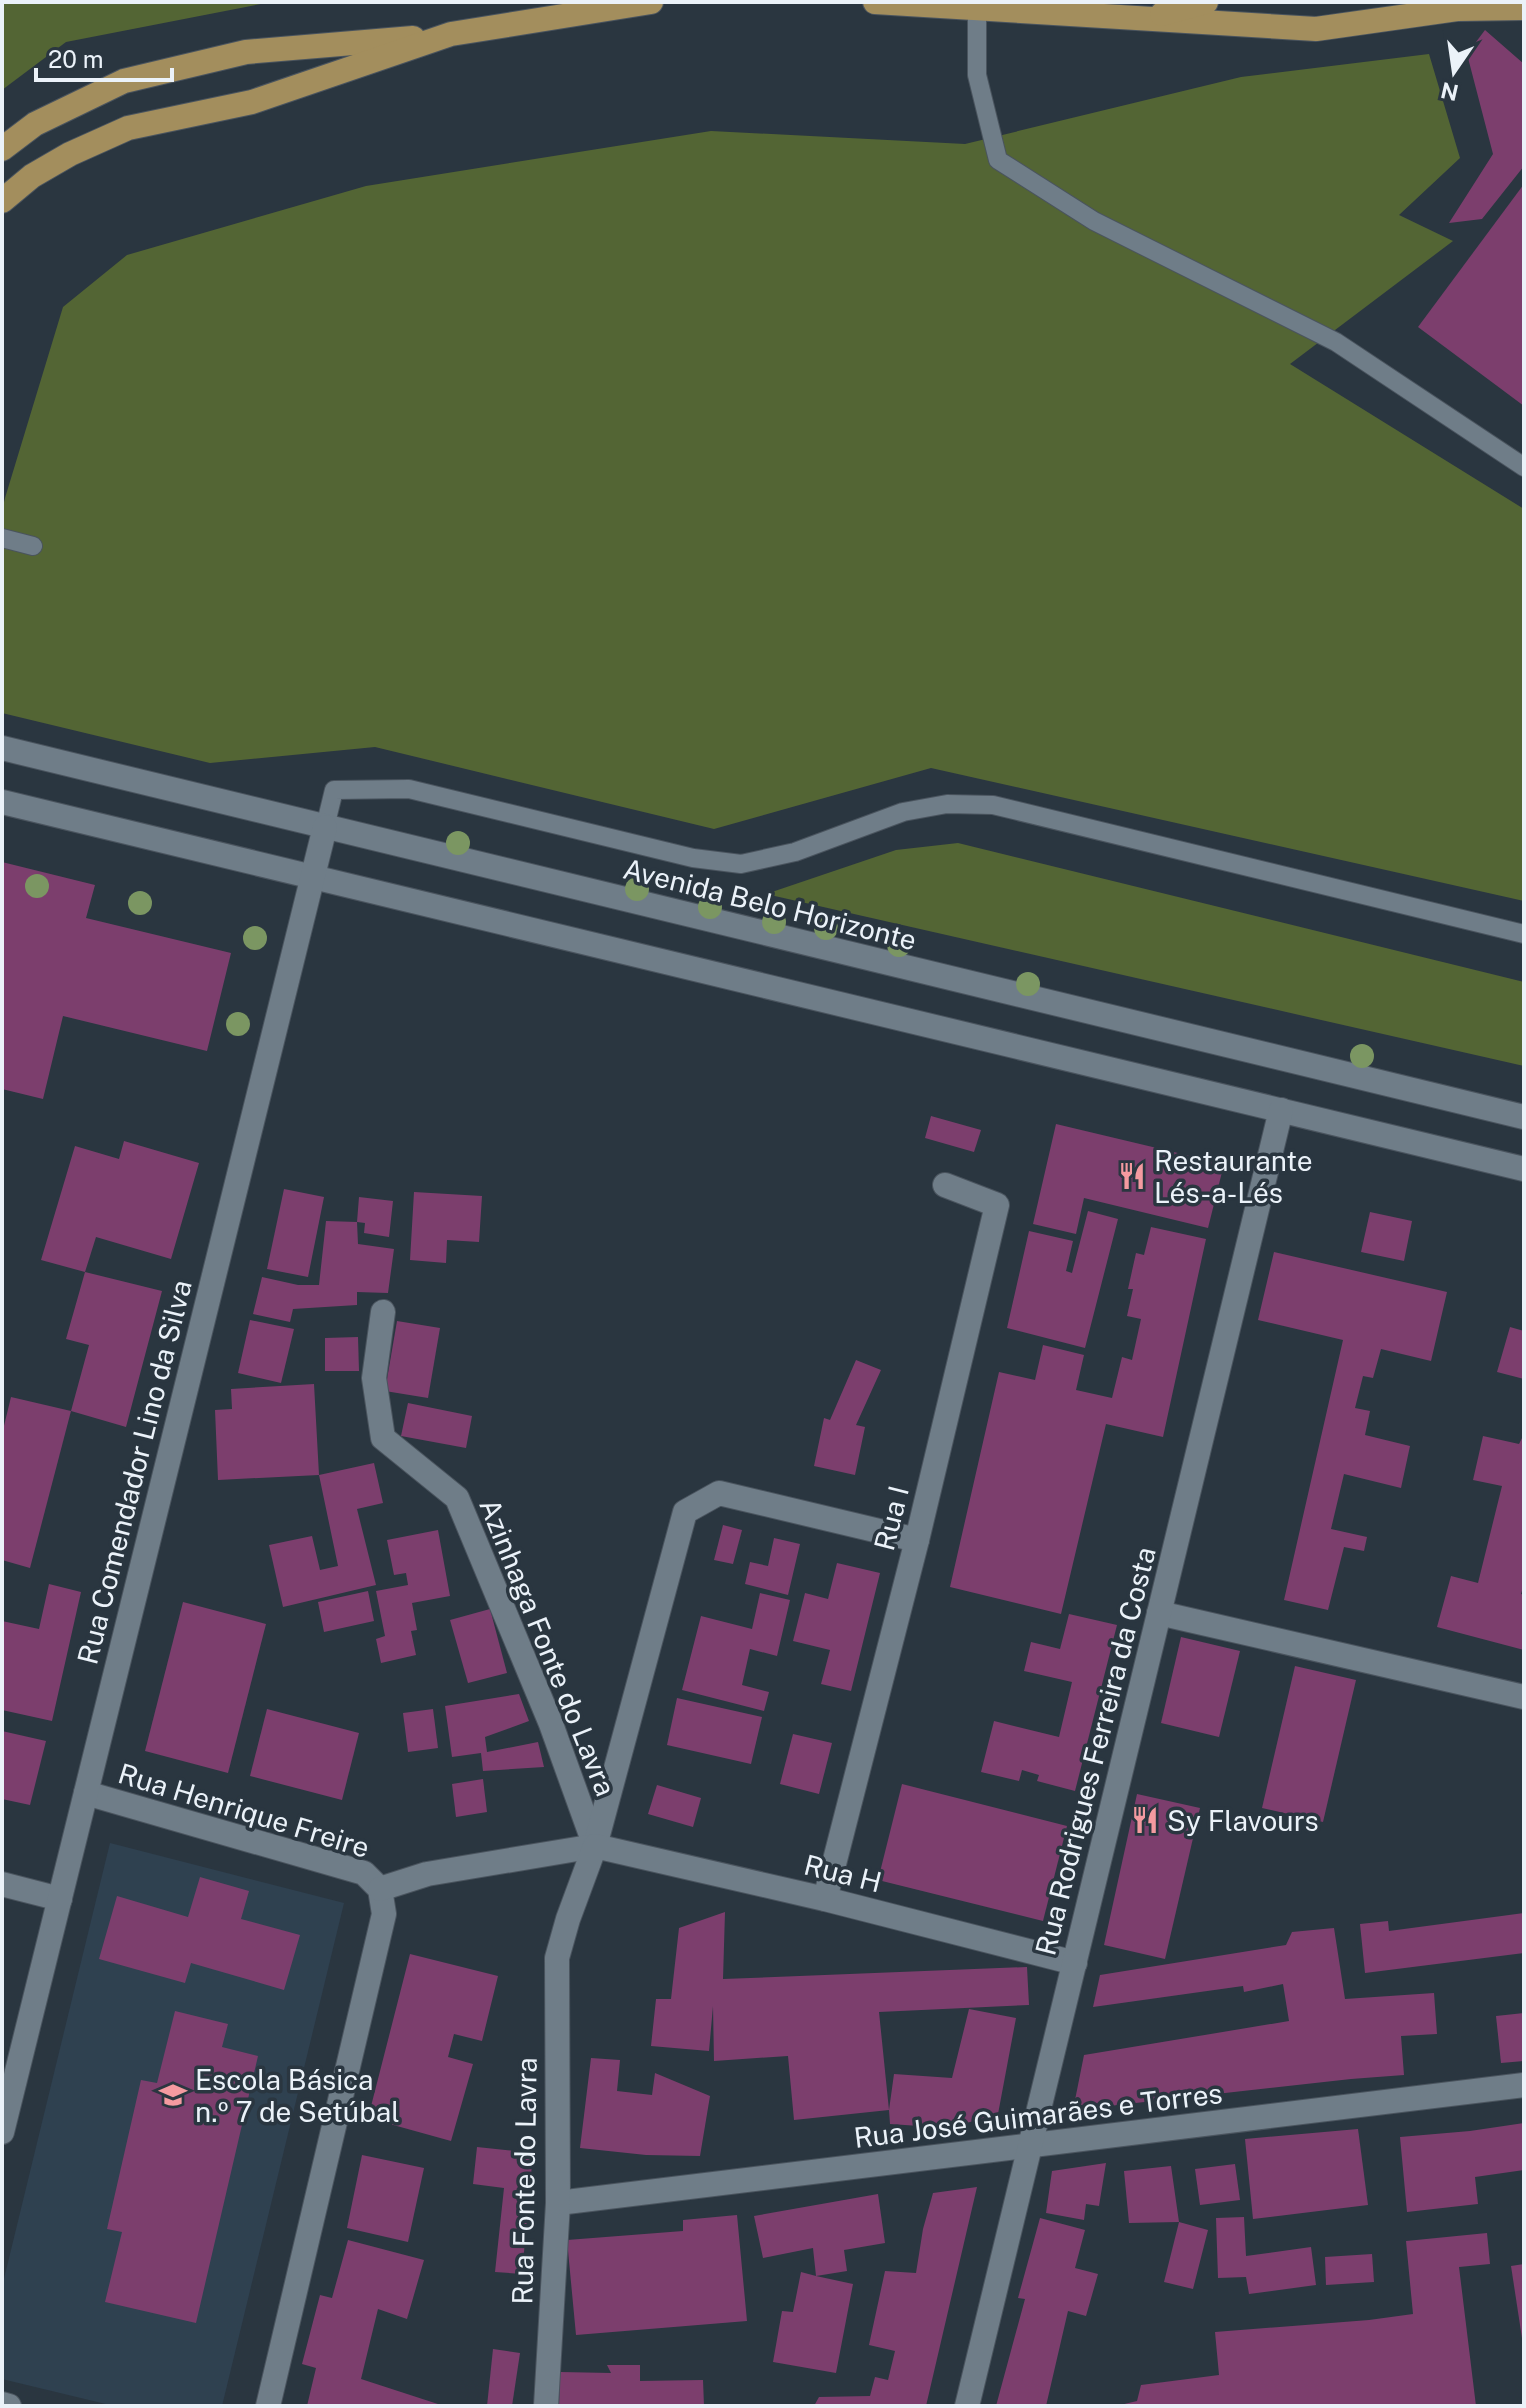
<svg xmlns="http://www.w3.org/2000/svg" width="1526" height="2408" font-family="'Public Sans',sans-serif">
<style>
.built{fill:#2f4150}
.green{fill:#536534}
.building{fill:#7c3e6d}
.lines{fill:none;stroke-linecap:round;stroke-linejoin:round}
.lane-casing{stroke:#4a545e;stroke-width:20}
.street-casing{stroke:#4a545e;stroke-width:26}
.primary-casing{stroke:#4a545e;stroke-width:26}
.lane{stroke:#6f7d88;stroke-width:18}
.street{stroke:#6f7d88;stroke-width:24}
.primary{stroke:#a38e5d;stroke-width:24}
.tree{fill:#7b9662}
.labels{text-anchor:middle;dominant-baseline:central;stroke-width:7;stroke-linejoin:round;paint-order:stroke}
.street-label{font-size:28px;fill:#ebf2f9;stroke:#2a3640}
.poi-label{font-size:28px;fill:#ebf2f9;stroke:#2a3640;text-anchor:start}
</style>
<rect width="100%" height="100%" fill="#2a3640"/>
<path class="built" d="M110,1843L344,1903L222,2406H114L2,2379V2287Z"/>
<g class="green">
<path d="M2,2H271L66,42L2,90Z"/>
<path d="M1429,54L1460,158L1399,215L1453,241L1290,364L1524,509V901L931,768L714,829L375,747L210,763L2,713V511L5,498L63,307L127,255L366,186L711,131L965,144L1241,77Z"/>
<path d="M958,843L1524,982V1066L766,894L896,850Z"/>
</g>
<g class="building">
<path d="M1485,30L1524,64V166L1482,219L1449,223L1493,154L1467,54Z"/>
<path d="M1524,184V406L1418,327Z"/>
<path d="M2,862L95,885L86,918L231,953L207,1051L63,1016L43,1099L2,1089Z"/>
<path d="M931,1116L981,1130L974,1152L925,1138Z"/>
<path d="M1056,1124L1224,1164L1208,1228L1084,1198L1076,1234L1033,1224Z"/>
<path d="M124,1141L199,1163L171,1259L96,1237L85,1272L41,1260L75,1146L119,1159Z"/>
<path d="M284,1189L324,1197L308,1277L267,1269Z"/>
<path d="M414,1192L482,1196L479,1242L447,1240L446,1263L410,1260Z"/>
<path d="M359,1197L393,1201L389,1237L364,1233L365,1223L357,1222Z"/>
<path d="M1088,1211L1118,1219L1085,1348L1007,1328L1029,1231L1073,1241L1066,1271L1072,1273Z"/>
<path d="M1370,1212L1412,1221L1404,1261L1361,1252Z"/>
<path d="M326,1221L357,1222L358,1244L394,1249L388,1293L357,1292V1305L293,1309L290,1322L253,1314L262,1277L298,1285H319Z"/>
<path d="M1151,1227L1206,1239L1163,1437L1106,1424L1061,1614L950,1587L999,1372L1035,1380L1043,1345L1084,1355L1076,1390L1112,1398L1122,1357L1132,1360L1141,1319L1127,1316L1133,1289H1128L1136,1253L1144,1255Z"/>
<path d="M1274,1252L1447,1292L1431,1361L1381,1349L1373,1378L1363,1376L1355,1408L1370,1411L1365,1435L1410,1446L1401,1488L1344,1474L1331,1529L1367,1537L1364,1551L1344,1547L1328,1610L1284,1600L1343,1340L1258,1320Z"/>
<path d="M85,1272L162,1291L126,1427L71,1411L89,1345L66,1339Z"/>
<path d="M250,1320L294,1329L281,1383L238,1373Z"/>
<path d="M397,1321L440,1328L428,1398L385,1391Z"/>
<path d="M1510,1327L1524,1331V1379L1497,1372Z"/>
<path d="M358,1337L359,1371H325V1338Z"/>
<path d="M856,1360L881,1370L856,1425L865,1427L855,1475L814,1466L824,1418L830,1420Z"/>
<path d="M314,1384L319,1475L218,1480L215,1410L232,1409L231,1389Z"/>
<path d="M11,1397L71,1411L30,1568L2,1560V1434Z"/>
<path d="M408,1403L472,1416L466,1448L401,1436Z"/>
<path d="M1524,1434V1584L1521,1594L1524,1595V1650L1437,1627L1451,1576L1478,1583L1502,1486L1473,1480L1483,1436L1519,1444Z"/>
<path d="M374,1463L383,1503L357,1509L376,1585L283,1607L269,1545L312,1536L320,1570L338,1566L319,1475Z"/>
<path d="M723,1525L742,1530L733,1564L714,1560Z"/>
<path d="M438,1530L450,1596L412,1603L417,1630L411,1631L416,1655L381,1663L376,1639L385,1636L376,1591L408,1585L406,1573L394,1575L387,1540Z"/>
<path d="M774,1538L800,1544L788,1595L745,1584L750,1562L768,1566Z"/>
<path d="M837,1563L880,1573L851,1691L821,1684L830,1650L793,1641L805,1593L828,1599Z"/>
<path d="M49,1584L81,1592L52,1721L2,1710V1621L39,1629Z"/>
<path d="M368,1591L374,1621L324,1632L318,1602Z"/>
<path d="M760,1593L790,1600L777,1656L750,1649L742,1685L769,1692L764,1711L682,1690L701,1616L752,1629Z"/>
<path d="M183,1602L266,1624L228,1773L145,1751Z"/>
<path d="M490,1609L507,1673L468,1683L450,1620Z"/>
<path d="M1069,1614L1117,1625L1075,1791L1037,1781L1039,1775L1022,1770L1019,1781L981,1772L994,1721L1059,1737L1072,1682L1024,1671L1031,1642L1060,1649Z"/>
<path d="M1181,1637L1240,1651L1219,1737L1161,1723Z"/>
<path d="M1295,1666L1356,1680L1323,1822L1262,1808Z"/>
<path d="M519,1694L529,1721L485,1737L487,1752L538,1742L544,1767L483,1771L481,1753L452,1757L445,1706Z"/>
<path d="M677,1698L762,1717L751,1764L667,1745Z"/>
<path d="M267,1709L359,1733L342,1800L250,1776Z"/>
<path d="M433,1709L438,1748L408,1752L403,1713Z"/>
<path d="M2,1731L46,1741L30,1805L2,1799Z"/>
<path d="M793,1734L832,1743L819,1794L780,1784Z"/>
<path d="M483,1779L487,1812L456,1817L452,1784Z"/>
<path d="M902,1784L1067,1826L1043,1921L878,1880Z"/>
<path d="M657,1785L701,1798L693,1827L648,1814Z"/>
<path d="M1137,1794L1200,1808L1165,1959L1104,1945Z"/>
<path d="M200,1877L249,1891L241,1919L300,1935L284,1990L191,1963L185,1983L99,1959L117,1896L188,1917Z"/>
<path d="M725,1912L723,1979L1027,1967L1029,2005L879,2012L889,2110L894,2074L952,2078L969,2009L1016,2018L998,2114L949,2128L890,2124L889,2110L794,2120L788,2056L714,2061L713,2006L709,2051L651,2046L656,1999H671L679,1928Z"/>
<path d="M1524,1913V1953L1365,1973L1360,1924L1388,1921L1389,1931Z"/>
<path d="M1334,1928L1345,1999L1434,1993L1437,2034L1401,2036L1404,2075L1351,2079L1073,2110L1084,2055L1289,2021L1283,1984L1244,1992L1243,1986L1093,2007L1100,1975L1286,1945L1292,1932Z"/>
<path d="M410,1954L498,1976L482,2041L454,2034L448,2057L473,2064L451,2141L368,2118Z"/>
<path d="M175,2011L228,2024L222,2047L258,2056L196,2323L105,2302L122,2232L107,2229L141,2080L157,2083Z"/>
<path d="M1524,2013V2061L1501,2063L1496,2016Z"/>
<path d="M591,2058L620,2060L617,2091L652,2095L655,2073L710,2096L700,2156L646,2155L580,2148Z"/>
<path d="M1524,2123V2170L1475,2177L1478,2204L1407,2212L1400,2137L1470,2131Z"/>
<path d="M1358,2129L1368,2205L1253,2219L1245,2139Z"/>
<path d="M477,2147L533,2153L522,2274L495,2272L504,2188L473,2184Z"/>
<path d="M362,2155L424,2168L408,2242L347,2228Z"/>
<path d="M1106,2163L1099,2206L1086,2204L1084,2220L1046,2213L1052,2171Z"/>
<path d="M1235,2164L1240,2200L1200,2205L1195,2169Z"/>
<path d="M1171,2166L1179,2222L1208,2230L1193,2289L1164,2282L1179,2222L1129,2223L1124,2171Z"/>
<path d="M977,2187L926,2406H814L819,2397L870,2396L875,2377L888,2380L895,2351L869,2345L885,2271L916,2273L923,2229L933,2193Z"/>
<path d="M878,2194L885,2243L844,2250L847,2271L816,2276L853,2284L836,2373L773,2362L782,2311L793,2312L801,2272L816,2276L813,2248L763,2258L754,2216Z"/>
<path d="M737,2215L747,2321L576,2335L567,2240L683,2231V2220Z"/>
<path d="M1244,2217L1246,2256L1311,2247L1316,2285L1249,2294L1246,2277L1218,2278L1216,2218Z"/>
<path d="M1040,2218L1085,2230L1075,2268L1098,2274L1086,2316L1068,2311L1046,2406H996L1025,2299L1018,2298Z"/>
<path d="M1487,2233L1490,2264L1459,2267L1476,2406H1116L1137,2401L1141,2385L1219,2375L1215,2332L1369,2320L1413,2314L1406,2241Z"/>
<path d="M348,2240L424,2260L407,2319L378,2309L361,2379L444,2406H307L316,2368L302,2364L320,2295L332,2298Z"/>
<path d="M1372,2254L1374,2282L1326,2285L1325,2257Z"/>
<path d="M1524,2264V2338H1522L1511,2266Z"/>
<path d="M493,2349L520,2353L512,2406H487Z"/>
<path d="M607,2365H640V2381L703,2380L704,2406H559L560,2372L611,2373Z"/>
</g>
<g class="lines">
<g class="lane-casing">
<g id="lane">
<path d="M977,7V75L998,160L1094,221L1336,342L1524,467"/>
<path d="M2,538L33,546"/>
<path d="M325,827L334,790L409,789L693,858L741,864L795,852L903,812L947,804L993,805L1524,934"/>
</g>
</g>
<g class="street-casing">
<g id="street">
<path d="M2,748L1524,1117"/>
<path d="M2,802L1524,1169"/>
<path d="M383,1312L374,1378L383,1438L457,1498L551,1724L595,1846"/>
<path d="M1159,1613L1524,1697"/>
<path d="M86,1793L364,1873L380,1889L384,1914L268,2406"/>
<path d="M595,1846L685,1512L719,1493L917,1540"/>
<path d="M2,1884L60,1899"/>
<path d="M380,1889L427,1874L595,1846"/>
<path d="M825,1899L917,1540L997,1205L945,1185"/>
<path d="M2,2132L325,827"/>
<path d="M558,2203L1524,2085"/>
<path d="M2,2404L9,2406"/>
<path d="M546,2406L558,2203L557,1958L568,1919L595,1846L825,1899L1075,1963"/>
<path d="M967,2406L1281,1110"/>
</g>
</g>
<g class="primary-casing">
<g id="primary">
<path d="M875,2L1316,29L1457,9L1524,8"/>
<path d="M1162,14L1206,2"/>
<path d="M2,149L35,124L124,81L246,52L413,38"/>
<path d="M2,201L32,176L70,154L128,128L252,102L451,34L651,2"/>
</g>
</g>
<use href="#lane" class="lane"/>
<use href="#street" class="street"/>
<use href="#primary" class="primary"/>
</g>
<g class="tree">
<circle cx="458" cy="843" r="12"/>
<circle cx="37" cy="886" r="12"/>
<circle cx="637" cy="889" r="12"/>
<circle cx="140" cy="903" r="12"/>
<circle cx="710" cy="907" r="12"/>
<circle cx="774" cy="922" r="12"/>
<circle cx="826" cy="928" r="12"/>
<circle cx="255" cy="938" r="12"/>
<circle cx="899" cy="945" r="12"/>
<circle cx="1028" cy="984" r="12"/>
<circle cx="238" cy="1024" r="12"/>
<circle cx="1362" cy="1056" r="12"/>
</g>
<defs>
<g id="restaurant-bare" transform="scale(2.16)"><path d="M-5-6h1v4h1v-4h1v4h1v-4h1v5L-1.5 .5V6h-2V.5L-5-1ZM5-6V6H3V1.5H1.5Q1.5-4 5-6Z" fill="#f49aa0" stroke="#2a3640" stroke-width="2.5" paint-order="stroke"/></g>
<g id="school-bare" transform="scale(2.16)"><path d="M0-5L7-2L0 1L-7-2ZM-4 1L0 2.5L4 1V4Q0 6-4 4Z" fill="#f49aa0" stroke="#2a3640" stroke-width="2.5" paint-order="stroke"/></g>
</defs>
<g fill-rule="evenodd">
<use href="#restaurant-bare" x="1132" y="1176"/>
<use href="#restaurant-bare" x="1145" y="1820"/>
<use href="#school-bare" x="173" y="2095"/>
</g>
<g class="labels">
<g class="street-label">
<text transform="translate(770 904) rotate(14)">Avenida Belo Horizonte</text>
<text transform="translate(134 1472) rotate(-76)">Rua Comendador Lino da Silva</text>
<text transform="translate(891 1518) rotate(-76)">Rua I</text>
<text transform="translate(548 1647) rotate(68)">Azinhaga Fonte do Lavra</text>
<text transform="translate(1095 1751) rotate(-76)">Rua Rodrigues Ferreira da Costa</text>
<text transform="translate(244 1810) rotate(17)">Rua Henrique Freire</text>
<text transform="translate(843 1873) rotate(14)">Rua H</text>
<text transform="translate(1038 2115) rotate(-7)">Rua José Guimarães e Torres</text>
<text transform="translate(524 2181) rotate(-89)">Rua Fonte do Lavra</text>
</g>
<g class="poi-label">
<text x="1154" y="1160">Restaurante<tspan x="1154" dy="32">Lés-a-Lés</tspan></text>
<text x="1167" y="1820">Sy Flavours</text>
<text x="195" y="2079">Escola Básica<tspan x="195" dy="32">n.º 7 de Setúbal</tspan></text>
</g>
</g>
<rect width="1526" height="2408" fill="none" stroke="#ebf2f9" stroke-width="8"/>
<g transform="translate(1454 72) rotate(193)" stroke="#2a3640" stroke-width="6" paint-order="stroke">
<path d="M0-6L14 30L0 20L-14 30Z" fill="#ebf2f9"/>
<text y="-12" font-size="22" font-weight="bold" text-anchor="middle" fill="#ebf2f9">N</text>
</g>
<path d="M36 68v12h136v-12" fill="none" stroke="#ebf2f9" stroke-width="4"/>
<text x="48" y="68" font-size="24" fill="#ebf2f9" stroke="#2a3640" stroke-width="6" paint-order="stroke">20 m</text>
</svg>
